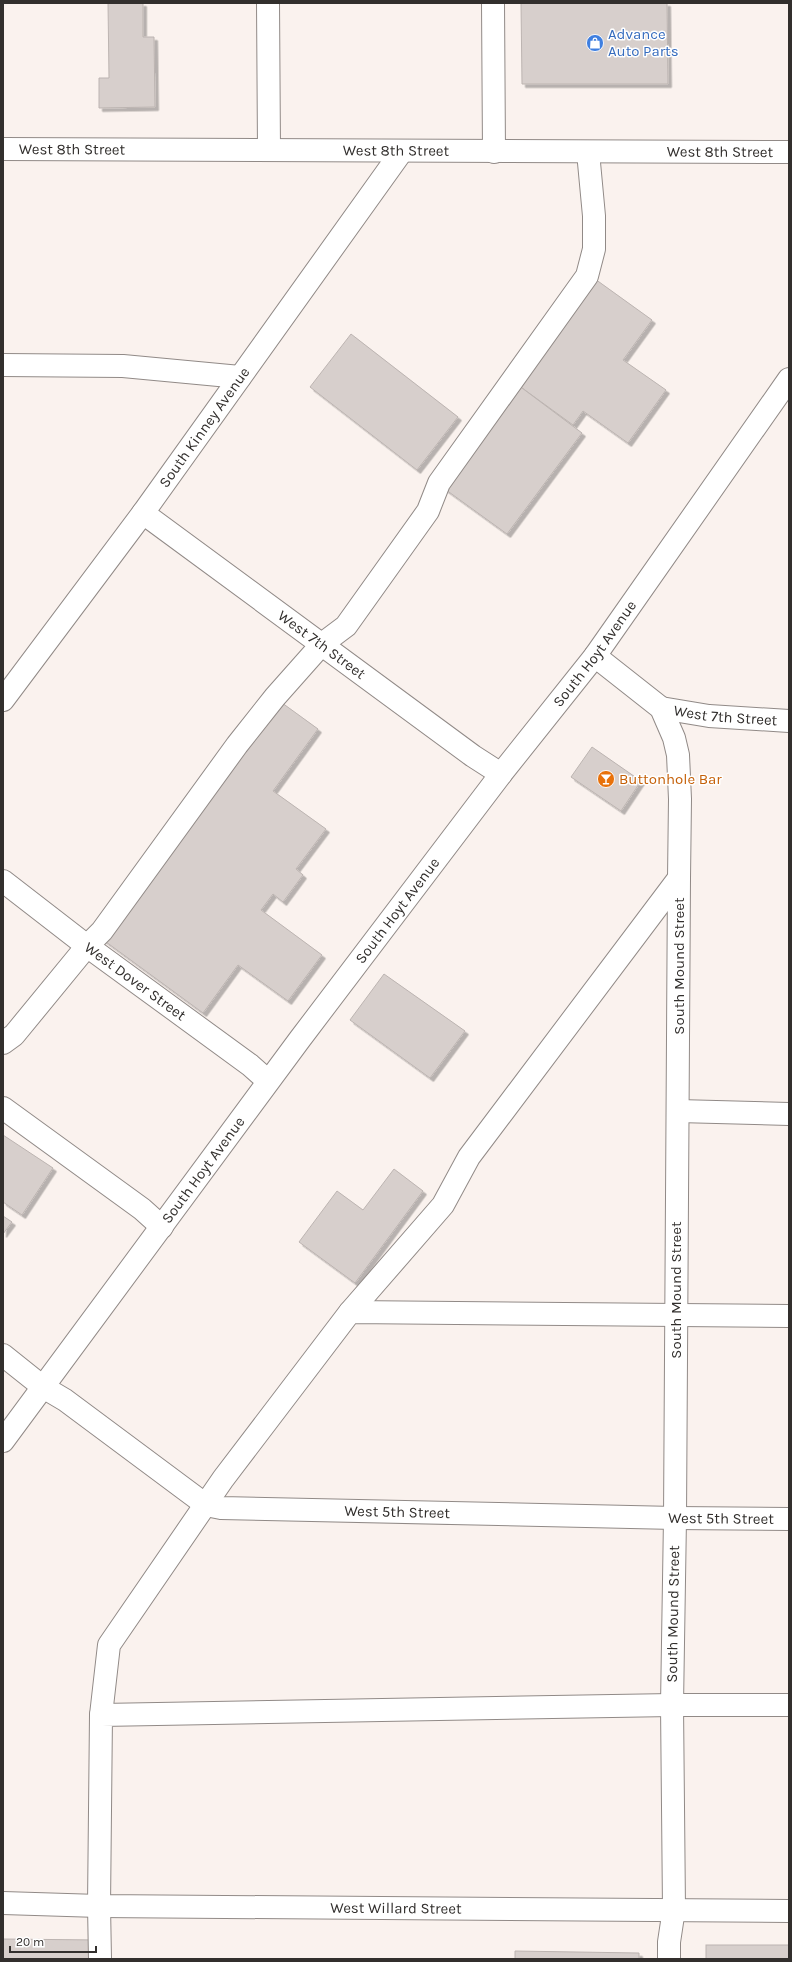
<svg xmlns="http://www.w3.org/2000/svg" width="792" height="1962" font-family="Karla,sans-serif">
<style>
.building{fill:#d7cfcc;stroke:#bcb4b1;filter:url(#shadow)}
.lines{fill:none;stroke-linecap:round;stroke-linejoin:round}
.minor-casing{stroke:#918a87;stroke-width:24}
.major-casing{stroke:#918a87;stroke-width:24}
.minor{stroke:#fff;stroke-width:22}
.major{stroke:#fff;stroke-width:22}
.labels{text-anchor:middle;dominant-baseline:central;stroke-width:3;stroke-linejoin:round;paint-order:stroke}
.shop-label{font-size:15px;fill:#366cbe;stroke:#fff;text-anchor:start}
.street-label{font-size:15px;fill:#322f2d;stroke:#fff}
.food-label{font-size:15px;fill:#c56008;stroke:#fff;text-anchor:start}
</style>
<defs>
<filter id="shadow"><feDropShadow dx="3.5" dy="3.5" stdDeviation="0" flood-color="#0004"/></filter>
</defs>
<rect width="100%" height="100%" fill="#faf2ee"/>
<g class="building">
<path d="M108,3H143V37H154L155,107L99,108V78H109Z"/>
<path d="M521,3H667L668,84H522Z"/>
<path d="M595,279L652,320L623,360L666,390L628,443L583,411L573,425L518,385Z"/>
<path d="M351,334L458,417L417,470L310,387Z"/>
<path d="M518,385L582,433L507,534L442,487Z"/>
<path d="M278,700L318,729L273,791L326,829L296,869L303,875L283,902L273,894L261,910L322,955L288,1001L238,965L203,1013L102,939Z"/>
<path d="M592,747L641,781L621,811L571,777Z"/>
<path d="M384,974L465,1031L430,1078L350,1020Z"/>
<path d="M3,1135L53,1168L22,1215L3,1202Z"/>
<path d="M394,1169L423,1191L355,1283L299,1242L337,1191L363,1210Z"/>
<path d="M3,1216L12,1222L3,1234Z"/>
<path d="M3,1939L100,1940V1959H3Z"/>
<rect x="706" y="1945" width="83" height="14"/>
<path d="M515,1951L639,1953V1959H515Z"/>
</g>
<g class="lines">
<g class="minor-casing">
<g id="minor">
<path d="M268,3L269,150"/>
<path d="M493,3L494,152"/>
<path id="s1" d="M3,149L789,152"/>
<path d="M3,365L123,366L240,377"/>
<path id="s2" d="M143,513L473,756L501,774"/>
<path d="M595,656L661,708L674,738L678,755L680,799L679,878L675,1518L672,1705L674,1909L669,1942V1959"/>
<path id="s3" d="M3,700L143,513L402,151"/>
<path id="s4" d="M661,708L709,716L789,721"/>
<path id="s5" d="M3,881L87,946L250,1065L268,1081"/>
<path d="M3,1043L14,1035L87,946L102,931L237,745L275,697L322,644L346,626L428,511L439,483L587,276L594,249V216L588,152"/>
<path d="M3,1108L142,1209L162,1227"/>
<path d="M678,1111L789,1114"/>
<path d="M350,1312L443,1205L469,1157L679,878"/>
<path id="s6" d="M3,1355L43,1387L65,1400L206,1505L221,1508L675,1518L789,1519"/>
<path d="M101,1715L109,1645L223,1479L350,1312L789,1316"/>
<path id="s7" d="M3,1903L99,1906L789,1911"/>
<path d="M100,1959L99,1906L101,1715L672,1705H789"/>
</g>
</g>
<g class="major-casing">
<g id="major">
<path id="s8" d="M3,1441L300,1039L501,774L595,656L789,379"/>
</g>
</g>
<use href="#minor" class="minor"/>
<use href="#major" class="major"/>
</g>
<defs>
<g id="shop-disc" transform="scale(0.9)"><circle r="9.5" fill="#3f7fe0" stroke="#fff"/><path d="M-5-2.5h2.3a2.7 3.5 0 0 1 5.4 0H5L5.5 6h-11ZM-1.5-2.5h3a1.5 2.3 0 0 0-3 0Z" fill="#fff"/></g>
<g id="bar-disc" transform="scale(0.9)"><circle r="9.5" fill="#e8710a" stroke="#fff"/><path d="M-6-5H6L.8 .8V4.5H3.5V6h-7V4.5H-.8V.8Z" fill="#fff"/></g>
</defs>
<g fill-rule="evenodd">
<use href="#shop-disc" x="595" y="43"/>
<use href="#bar-disc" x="606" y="779"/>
</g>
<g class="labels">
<g class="shop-label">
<text x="608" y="34">Advance<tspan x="608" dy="17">Auto Parts</tspan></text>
</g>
<g class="street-label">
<text stroke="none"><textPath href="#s1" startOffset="69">West 8th Street</textPath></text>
<text stroke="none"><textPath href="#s1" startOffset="393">West 8th Street</textPath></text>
<text stroke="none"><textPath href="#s1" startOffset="717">West 8th Street</textPath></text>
<text stroke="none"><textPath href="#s3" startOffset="339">South Kinney Avenue</textPath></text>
<text stroke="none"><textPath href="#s2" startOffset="222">West 7th Street</textPath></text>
<text stroke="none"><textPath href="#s8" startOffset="985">South Hoyt Avenue</textPath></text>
<text stroke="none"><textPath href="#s4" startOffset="65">West 7th Street</textPath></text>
<text stroke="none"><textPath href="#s8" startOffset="661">South Hoyt Avenue</textPath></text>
<text transform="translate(679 966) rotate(-90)">South Mound Street</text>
<text stroke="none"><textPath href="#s5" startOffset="166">West Dover Street</textPath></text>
<text stroke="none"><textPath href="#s8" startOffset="337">South Hoyt Avenue</textPath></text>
<text transform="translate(676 1290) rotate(-90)">South Mound Street</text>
<text stroke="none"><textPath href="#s6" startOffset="444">West 5th Street</textPath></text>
<text stroke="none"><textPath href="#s6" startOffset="768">West 5th Street</textPath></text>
<text transform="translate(673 1614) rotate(-89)">South Mound Street</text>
<text stroke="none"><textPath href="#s7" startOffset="393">West Willard Street</textPath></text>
</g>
<g class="food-label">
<text x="619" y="779">Buttonhole Bar</text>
</g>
</g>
<rect width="792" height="1962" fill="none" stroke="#322f2d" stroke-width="8"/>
<path d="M10 1946v6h86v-6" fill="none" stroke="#322f2d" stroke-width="2"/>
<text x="16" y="1946" font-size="12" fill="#322f2d" stroke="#ffffff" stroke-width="3" paint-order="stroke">20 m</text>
</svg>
